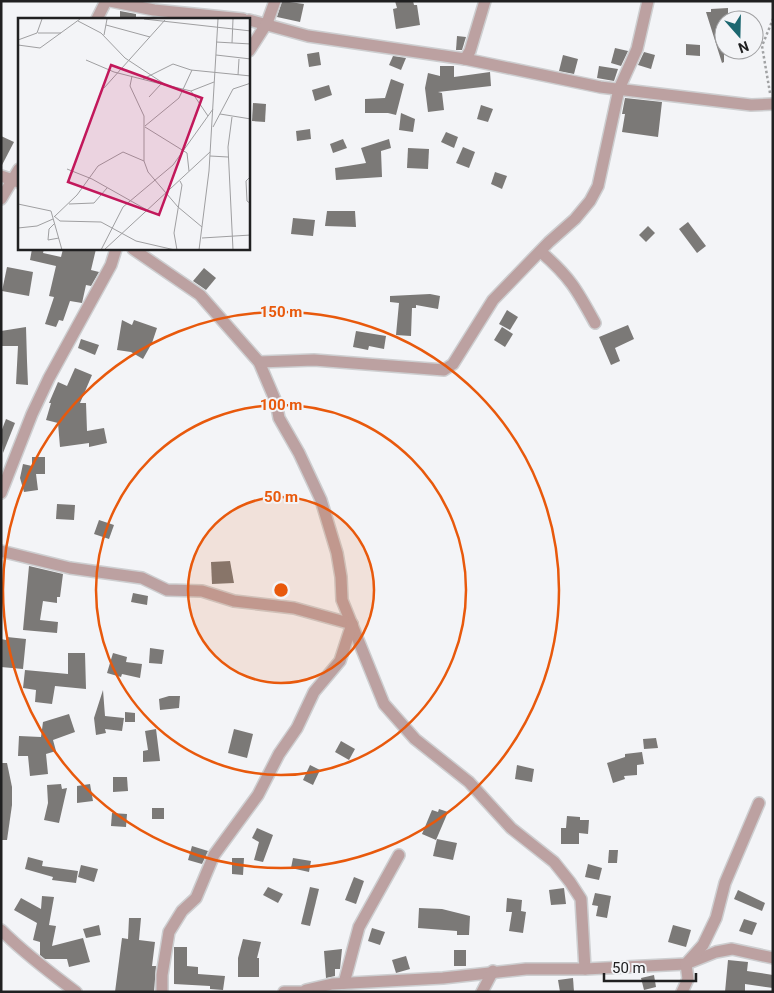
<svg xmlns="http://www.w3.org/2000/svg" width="774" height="993" font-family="Roboto,sans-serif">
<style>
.building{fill:#7b7977}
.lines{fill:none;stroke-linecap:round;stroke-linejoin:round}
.street-casing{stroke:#cdced0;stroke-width:14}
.path{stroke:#a1a2a4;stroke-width:2.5;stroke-dasharray:2.5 2.5;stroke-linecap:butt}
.street{stroke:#bca1a1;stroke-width:11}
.ring{fill:none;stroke:#e8590c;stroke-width:2.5}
.inset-road{fill:none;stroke:#9f9fa1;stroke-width:1}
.view{fill:#c2185b;fill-opacity:0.15;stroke:#c2185b;stroke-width:2.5}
.inset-edge{fill:none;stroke:#202021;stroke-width:2.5}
.centre{fill:#e8590c;stroke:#f3f4f7;stroke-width:2.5}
.ring-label{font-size:15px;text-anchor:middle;font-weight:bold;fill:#e8590c;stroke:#f3f4f7;stroke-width:4;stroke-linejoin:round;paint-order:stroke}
</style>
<rect width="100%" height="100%" fill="#f3f4f7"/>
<g class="building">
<path d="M282,1L304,4L300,22L277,17Z"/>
<path d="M395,1H413L414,5H417L420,25L396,29L393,9L397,8Z"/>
<path d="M728,8V20H724V62L722,63L706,12H711V9Z"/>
<path d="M120,11L136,14V19H120Z"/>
<path d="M457,36L466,37L462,50H456Z"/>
<path d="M686,44L700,45V56L686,55Z"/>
<path d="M615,48L628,51L621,66L611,63Z"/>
<path d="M319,52L321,65L309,67L307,54Z"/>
<path d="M644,52L655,55L651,69L638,65Z"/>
<path d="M563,55L578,59L574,74L559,71Z"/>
<path d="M393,56L406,58L401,70L389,65Z"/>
<path d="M440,66H454V77L490,72L491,86L438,92L442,93L444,110L428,112L425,88L428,73L440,76Z"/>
<path d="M599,66L618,69L614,81L597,78Z"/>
<path d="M391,79L404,84L396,115L388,113H365V99L385,98Z"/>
<path d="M329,85L332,95L315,101L312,90Z"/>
<path d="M625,98L662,102L658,137L622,132L625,114H622Z"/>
<path d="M253,103L266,104L265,122L252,121Z"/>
<path d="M481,105L493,109L488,122L477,119Z"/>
<path d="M401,113L415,119L413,132L399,130Z"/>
<path d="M310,129L311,139L297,141L296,131Z"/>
<path d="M446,132L458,137L454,148L441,142Z"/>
<path d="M1,136L14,142L1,167Z"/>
<path d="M343,139L347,148L333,153L330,144Z"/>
<path d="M389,139L391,148L381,151L382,177L336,180L335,168L366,163L361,148Z"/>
<path d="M463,147L475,152L469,168L456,163Z"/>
<path d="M408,148L429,149L428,169L407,168Z"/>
<path d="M495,172L507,176L502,189L491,184Z"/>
<path d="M327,211H355L356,227L325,226Z"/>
<path d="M293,218L315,220L313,236L291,234Z"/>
<path d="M688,222L706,246L697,253L679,229Z"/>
<path d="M648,226L655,233L646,242L639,235Z"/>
<path d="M32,249H44L43,253L61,257L63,249H96L91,270L99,272L91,286L86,285L82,303L70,301L63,321L59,320L56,327L45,324L54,297L49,296L56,266L30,260Z"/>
<path d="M7,267L33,272L29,296L2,291Z"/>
<path d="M204,268L216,278L206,290L193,281Z"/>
<path d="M430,294L440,296L438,309L416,305V308H412L411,336L396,335L399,303L390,302V296Z"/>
<path d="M507,310L518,317L510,330L499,324Z"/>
<path d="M122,320L132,325L134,320L157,328L152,343L143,359L131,352L117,350Z"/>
<path d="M628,325L634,339L615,348L620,361L611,365L599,337Z"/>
<path d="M26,327L27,361L28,385L16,384L18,346H1V331Z"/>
<path d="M502,327L513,334L505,347L494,340Z"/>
<path d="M356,331L386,336L384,349L369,346L368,350L353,347Z"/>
<path d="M81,339L99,345L95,355L78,348Z"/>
<path d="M75,368L92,375L80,403H86L87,431L104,428L107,443L89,447V443L60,447L58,423L46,420L51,403H49L58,382L67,386Z"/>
<path d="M6,419L15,423L3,453L1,432Z"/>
<path d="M32,457H45V474H36L38,490L24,492L20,478L23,464L32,466Z"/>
<path d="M57,504L75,505L74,520L56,519Z"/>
<path d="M99,520L114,525L109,539L94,534Z"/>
<path d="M230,561L234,583L212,584L211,562Z"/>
<path d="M29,566L63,574L60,597H57V603L43,601L40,620L58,622L57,633L23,630Z"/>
<path d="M133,593L148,596L147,605L131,602Z"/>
<path d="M7,637L26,639L23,669L1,667V639L6,640Z"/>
<path d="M150,648L164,650L162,664L149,663Z"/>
<path d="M68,653H85L86,689L55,686L52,704L35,702L36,690L23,688L25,670L68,674Z"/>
<path d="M113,653L127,657L126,662L142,664L140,678L122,674L121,677L107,673Z"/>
<path d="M103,690L105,716L124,718L122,731L105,729L106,733L96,735L94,718Z"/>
<path d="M169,696H180L179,708L160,710L159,699Z"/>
<path d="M125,712L135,713V722H125Z"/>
<path d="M69,714L75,732L53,740L56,751L46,754L48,774L30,776L28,756H18L19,736L41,737L43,722Z"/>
<path d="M156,729L160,761L143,762V751L148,750L145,731Z"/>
<path d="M234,729L253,734L247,758L228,753Z"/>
<path d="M656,738L658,748L644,749L643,739Z"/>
<path d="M341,741L355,749L349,760L335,752Z"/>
<path d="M642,752L644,764L637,765V775L624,776L625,779L613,783L607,763L625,757V754Z"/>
<path d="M1,763H7L12,787V805L7,840H1Z"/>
<path d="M310,765L320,770L313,785L303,780Z"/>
<path d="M517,765L534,769L532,782L515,779Z"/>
<path d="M113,777H127L128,791L113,792Z"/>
<path d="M61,784L62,789L67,788L59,823L44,820L48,803L47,785Z"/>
<path d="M90,784L93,801L77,803V786Z"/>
<rect x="152" y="808" width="12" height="11"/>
<path d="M439,809L448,812L436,840L422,834L432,810L438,812Z"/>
<path d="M112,813L127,814L126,827L111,826Z"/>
<path d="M567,816L580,817V820H589L588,834L579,833V844H561V828H566Z"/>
<path d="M257,828L273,835L263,862L254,860L259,842L252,838Z"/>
<path d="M437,839L457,843L453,860L433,856Z"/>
<path d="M192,846L208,851L202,864L188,860Z"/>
<path d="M609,850H618L617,863H608Z"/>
<path d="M28,857L43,861L42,866L78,871L76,883L52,880L53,877L25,869Z"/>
<path d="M232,858H244L243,875L232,874Z"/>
<path d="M293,858L311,861L309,872L291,868Z"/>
<path d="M588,864L602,868L599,880L585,877Z"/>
<path d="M81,865L98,869L94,882L78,877Z"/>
<path d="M354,877L364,881L356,904L345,900Z"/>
<path d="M268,887L283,894L278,903L263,895Z"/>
<path d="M310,887L319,889L310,926L301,924Z"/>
<path d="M564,888L566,904L551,905L549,890Z"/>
<path d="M738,890L765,903L762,911L734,899Z"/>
<path d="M595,893L611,896L607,918L596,916L598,906L592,905Z"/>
<path d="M42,896L54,897L49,925L56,926L52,946L83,938L90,962L69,967L67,959H45L40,955V942L33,940L37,923L14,910L21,898L41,909Z"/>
<path d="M507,898L522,900L521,911L526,912L523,933L509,931L512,912H506Z"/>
<path d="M419,908L442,909L470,916L469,935H457V931L418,928Z"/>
<path d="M129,918H141L139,940L155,942L152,966H156L154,992H115L122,938L128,939Z"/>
<path d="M744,919L757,923L752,935L739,931Z"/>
<path d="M99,925L101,935L86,938L83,929Z"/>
<path d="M673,925L691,930L686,947L668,942Z"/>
<path d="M372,928L385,932L380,945L368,941Z"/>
<path d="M243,939L261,942L257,958H259V977H238V958Z"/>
<path d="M174,947H187V966L198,967V974L225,976L223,990L210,989V986L174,984Z"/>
<path d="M342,949L340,969H335V976L326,978L324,951Z"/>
<rect x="454" y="950" width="12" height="16"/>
<path d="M406,956L410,969L396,973L392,960Z"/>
<path d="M728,960L748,962L747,971L773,975V988L745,984V992H725Z"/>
<path d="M654,975L656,987L644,990L641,978Z"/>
<path d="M573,978L574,992H560L558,980Z"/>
</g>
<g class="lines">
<g class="street-casing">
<g id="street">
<path d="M110,1L154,10L243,19"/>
<path d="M97,19L106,1"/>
<path d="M249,20L308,36L465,59L600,87L751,105L773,104"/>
<path d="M249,51L267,23L275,1"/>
<path d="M465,59L470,51L485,1"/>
<path d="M1,176L19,182"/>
<path d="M1,199L19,169"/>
<path d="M133,249L200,295L259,362L276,402L279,418L299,453L321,500L337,553L341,577L342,600L384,704L415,739L469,782L511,828L554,862L570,882L581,899L585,969"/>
<path d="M541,252C570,277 577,290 595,323"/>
<path d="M259,362L314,360L444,370L453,364L493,300L549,242L575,219L590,201L598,186L619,89L637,49L648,1"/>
<path d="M1,493L32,414L49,378L111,265L116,249"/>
<path d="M1,551L70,568L142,578L167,590L202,591L234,601L294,608L352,624"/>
<path d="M1,930C24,953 49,972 76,992"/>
<path d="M344,983L359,927L399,855"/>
<path d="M306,990L332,984L443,978L526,969H585L686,964L716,952L732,949L773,958"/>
<path d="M162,992V975L169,932L182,911L196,898L214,855L258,795L279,754L297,728L314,692L340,661L352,624"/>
<path d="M284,992H308"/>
<path d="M482,992L493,971"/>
<path d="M682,992L688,979L686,964L703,945L716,918L725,883L759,803"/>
</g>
</g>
<path class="path" d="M770,93L762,46L773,19"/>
<use href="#street" class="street"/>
</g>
<circle cx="281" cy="590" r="93" fill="#e8590c" fill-opacity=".12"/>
<g class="ring">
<circle cx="281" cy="590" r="93"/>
<circle cx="281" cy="590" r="185"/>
<circle cx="281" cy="590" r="278"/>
</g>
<g transform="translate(18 18)">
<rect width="232" height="232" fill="#f3f4f7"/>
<path class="inset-road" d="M126,1L233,13M60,3L83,15L107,40L148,67L173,73L196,64M88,7L132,19M20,15H43M86,17L89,1M0,22L19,15L24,1M198,24L233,26M214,25L215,1M0,27L22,30L62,1M198,37L233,41M68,42L96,54L147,67M220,57L221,41M114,58L112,68L126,98V143L130,154L160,189L184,209M125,61L155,46L173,52L233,58M86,70L147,2M173,73L190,98M131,79L143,66M202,96L233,101M214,99L210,129L215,232M127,108L161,80L174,52M127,109L169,135L171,153M195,109L215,71L233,65M192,138L210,139M49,151L74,161L129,192M233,158L228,163L229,183L233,186M0,186L33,193L44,232M51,186L76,185L89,170M36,198L42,203L83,204L118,223L157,232M36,199L59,177L80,148L105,134L126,143M36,206L31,211L30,222L41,220M0,210L19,208L35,201M184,220L233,217M83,232L105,189L155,147L195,91M86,232L192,134M159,232L156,215L164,167L162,163M181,232L191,153L200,1"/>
<path class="view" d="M93,47L184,80L141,197L50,164Z"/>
<rect width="232" height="232" class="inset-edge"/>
</g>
<circle cx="281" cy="590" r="8" class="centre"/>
<g class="ring-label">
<text x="281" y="317">150 m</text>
<text x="281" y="410">100 m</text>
<text x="281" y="502">50 m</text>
</g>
<rect width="774" height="993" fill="none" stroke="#202021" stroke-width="5"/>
<g transform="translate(739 35) rotate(160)"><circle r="24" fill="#f3f4f7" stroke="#9f9fa1"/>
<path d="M0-4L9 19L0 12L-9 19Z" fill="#1c6770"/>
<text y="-8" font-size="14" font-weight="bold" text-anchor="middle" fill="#202021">N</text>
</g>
<path d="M604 973v8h92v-8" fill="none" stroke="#202021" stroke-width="2.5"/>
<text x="612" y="973" font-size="15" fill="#202021" stroke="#f3f4f7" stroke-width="4" paint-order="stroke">50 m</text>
</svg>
